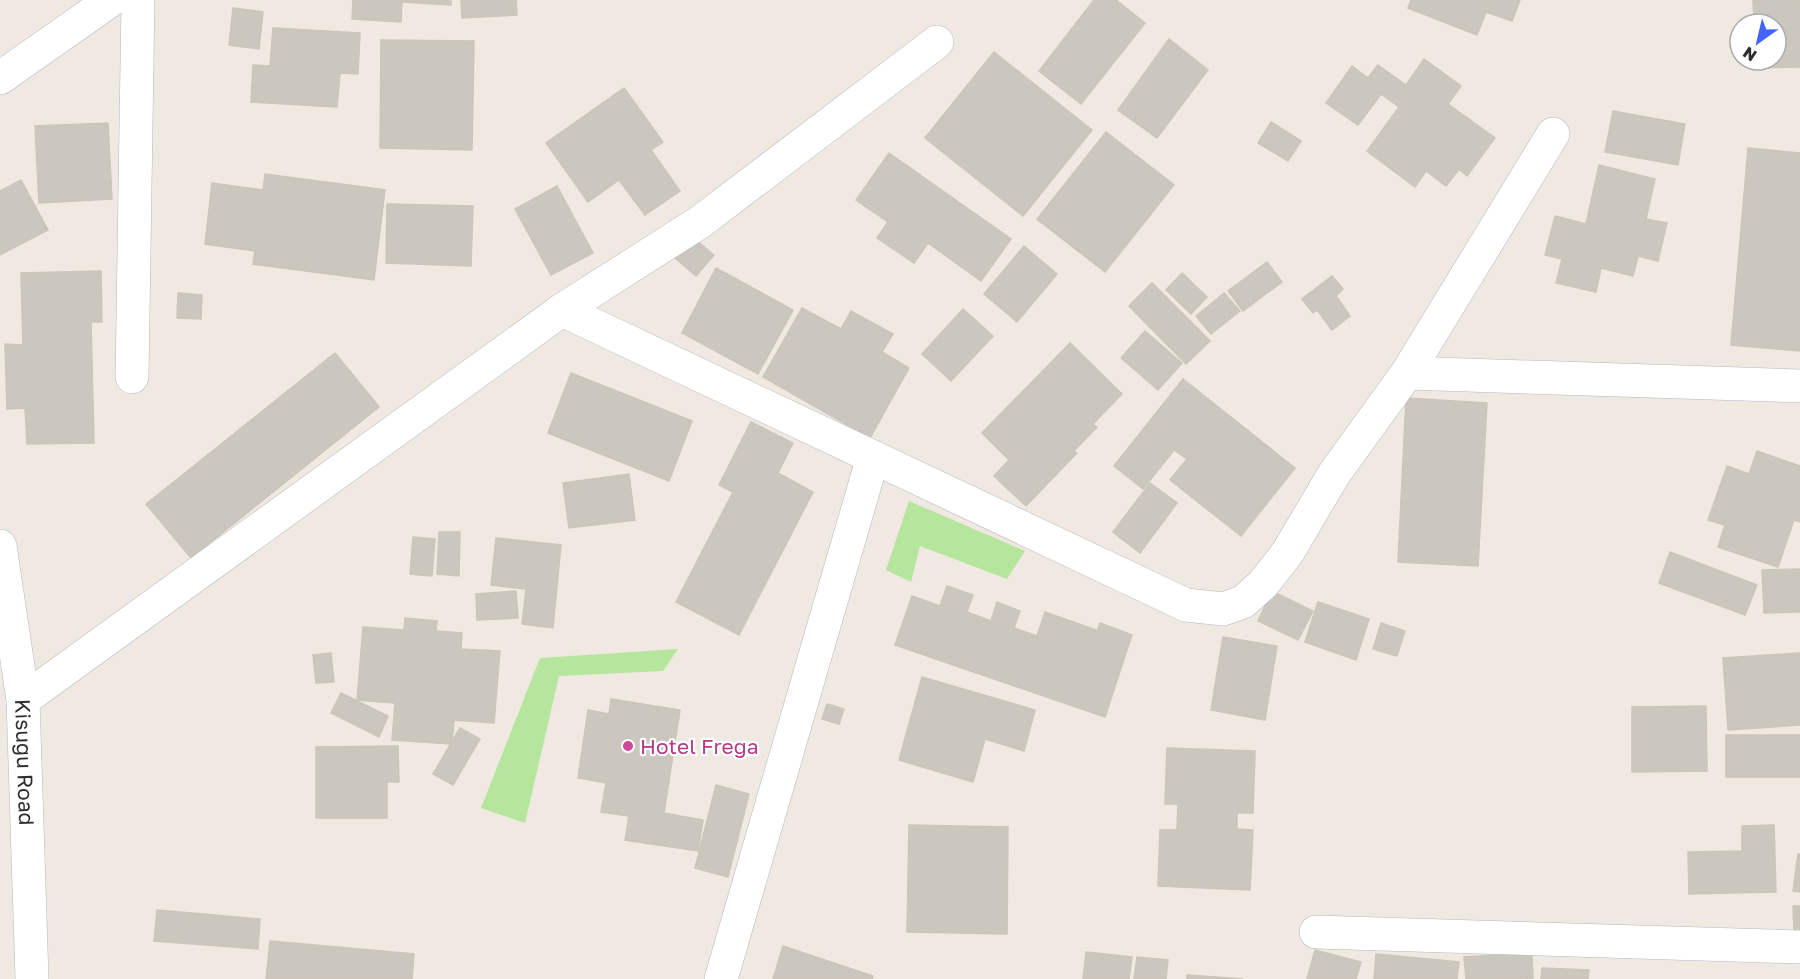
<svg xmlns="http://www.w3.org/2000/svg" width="1800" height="979" font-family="'Golos Text',sans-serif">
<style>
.green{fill:#b6e59e}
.building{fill:#cbc7bf;stroke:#cbc5ba;stroke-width:1.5}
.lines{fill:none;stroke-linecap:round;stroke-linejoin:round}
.minor-casing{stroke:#b4b7c1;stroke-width:34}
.tertiary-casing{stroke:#b4b7c1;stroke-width:34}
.minor{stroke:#fff;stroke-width:33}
.tertiary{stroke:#fff;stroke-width:33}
.hotel-dot{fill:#d1479c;stroke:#fff;stroke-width:2}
.labels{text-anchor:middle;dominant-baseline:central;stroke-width:4.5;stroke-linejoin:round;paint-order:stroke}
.hotel-label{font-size:21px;fill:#b23c85;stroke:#fff;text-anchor:start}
.street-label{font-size:21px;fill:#2e2e2e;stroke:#fff}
</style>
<rect width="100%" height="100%" fill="#efe9e1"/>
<g class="green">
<path d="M909,501L1025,551L1007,579L920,546L911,582L886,570Z"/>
<path d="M678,649L663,671L559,676L525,823L481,808L540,658Z"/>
</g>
<g class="building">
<path d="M353,0H451V5L402,2L401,22L352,19Z"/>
<path d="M461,0H516L517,15L462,18Z"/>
<path d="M1094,0H1116L1145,23L1081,104L1039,71Z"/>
<path d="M1411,0H1520L1512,21L1486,12L1477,35L1408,8Z"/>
<path d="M1753,0H1800V67L1756,68V60H1776V24H1754Z"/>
<path d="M233,8L263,12L259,49L229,45Z"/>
<path d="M273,28L360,33L358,74L340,73L337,107L251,102L253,65L270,66Z"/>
<path d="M1169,39L1208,70L1157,138L1118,110Z"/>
<path d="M381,40L474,41L472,150L380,148Z"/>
<path d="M994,52L1092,130L1023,216L925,138Z"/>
<path d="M1424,59L1461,86L1448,104L1495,138L1467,176L1459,169L1446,186L1426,171L1415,187L1367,151L1399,107L1381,94L1358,125L1326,103L1352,66L1368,78L1378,65L1406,85Z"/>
<path d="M624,88L663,142L651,150L680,191L645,215L619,180L588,202L546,143Z"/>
<path d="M1613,111L1685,124L1678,165L1605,152Z"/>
<path d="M1271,122L1301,141L1288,161L1258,143Z"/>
<path d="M108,123L112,199L39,203L35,126Z"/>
<path d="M1106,132L1174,185L1105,272L1037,219Z"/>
<path d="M1748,148L1800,153V351L1731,345Z"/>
<path d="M889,153L1011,239L981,281L928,243L914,263L877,238L888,222L856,200Z"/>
<path d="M1599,165L1655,179L1646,219L1667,223L1658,261L1638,256L1633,276L1601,268L1596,292L1556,283L1562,259L1545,255L1555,216L1586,224Z"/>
<path d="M265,174L385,190L374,280L253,264L255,251L205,244L212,183L263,190Z"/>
<path d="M21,180L48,230L0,255V191Z"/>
<path d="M557,186L593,253L551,275L515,209Z"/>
<path d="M387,204L473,206L471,266L386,263Z"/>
<path d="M692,237L714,255L696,276L675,258Z"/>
<path d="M1024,246L1057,274L1017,322L984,294Z"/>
<path d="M1267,262L1282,282L1243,311L1228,291Z"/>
<path d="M716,268L793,310L758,374L682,333Z"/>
<path d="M101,271L102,322H91L94,443L27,444L25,408L7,409L5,344L23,345L21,273Z"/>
<path d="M1182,273L1207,297L1191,314L1166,290Z"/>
<path d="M1332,276L1343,289L1336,296L1350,316L1332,330L1317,310L1313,313L1302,299Z"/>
<path d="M1152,283L1210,341L1186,364L1129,306Z"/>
<path d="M178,293L202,295L201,319L177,318Z"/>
<path d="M1224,293L1240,311L1211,334L1196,316Z"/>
<path d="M802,308L841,329L851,311L893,334L882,352L909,368L870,438L763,377Z"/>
<path d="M963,309L993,336L951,381L922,354Z"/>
<path d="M1145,331L1182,363L1158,390L1121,358Z"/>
<path d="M1070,343L1122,394L1093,424L1097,427L1074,451L1077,453L1026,506L994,476L1009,460L982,433Z"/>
<path d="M335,353L379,407L191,558L146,504Z"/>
<path d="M571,373L692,421L669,481L548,433Z"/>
<path d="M1183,379L1295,468L1241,536L1170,480L1187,459L1174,450L1143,489L1114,466Z"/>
<path d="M1406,398L1487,403L1478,566L1398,562Z"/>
<path d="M751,422L793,443L778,473L813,492L739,635L676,602L733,492L719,485Z"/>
<path d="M1757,451L1800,466V522L1794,520L1778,567L1718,547L1725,525L1708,520L1727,466L1749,474Z"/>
<path d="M629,474L635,520L569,528L563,483Z"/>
<path d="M1150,483L1177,503L1140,553L1113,532Z"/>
<path d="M439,532H460L459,576L437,574Z"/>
<path d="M413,537L435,539L432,576L410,574Z"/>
<path d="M496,538L561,545L553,628L522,624L526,589L491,585Z"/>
<path d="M1670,552L1757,585L1745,615L1659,583Z"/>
<path d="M1800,569V612L1764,613L1762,570Z"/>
<path d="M947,586L973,595L967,612L991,621L997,602L1020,611L1014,628L1037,636L1045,612L1096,630L1091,644L1092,645L1100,623L1132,635L1105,717L895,645L912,596L940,606Z"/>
<path d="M516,591L518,618L477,620L476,594Z"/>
<path d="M1272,591L1313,611L1298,640L1258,621Z"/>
<path d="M1318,602L1369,619L1356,660L1305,642Z"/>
<path d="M405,618L437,621L436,631L462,633L461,649L500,651L494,723L454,720L452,744L392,740L395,703L357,700L363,627L404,630Z"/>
<path d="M1381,623L1405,631L1397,656L1373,649Z"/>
<path d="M1223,637L1277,646L1265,720L1211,710Z"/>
<path d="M331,653L334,682L316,683L313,655Z"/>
<path d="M1800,653V725L1728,730L1723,658Z"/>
<path d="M922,677L1035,710L1024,751L985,739L973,782L899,760Z"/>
<path d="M341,693L388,716L379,737L331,713Z"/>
<path d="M611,699L680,710L664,813L703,820L698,851L625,840L629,816L601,812L606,783L578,778L588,710L609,714Z"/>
<path d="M827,704L844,709L839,724L822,719Z"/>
<path d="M1706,706L1707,771L1632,772V707Z"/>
<path d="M460,728L480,739L453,785L433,774Z"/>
<rect x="1726" y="735" width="74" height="42"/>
<path d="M398,746L399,782H387V818H316V747Z"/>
<path d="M1167,748L1255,751L1253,813H1237V829L1253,830L1250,890L1158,886L1160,830H1177L1178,804H1165Z"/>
<path d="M716,785L749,794L728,877L695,868Z"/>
<path d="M909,825L1008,827L1007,934L907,932Z"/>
<path d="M1774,825L1776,892L1689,894L1688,852L1742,851V826Z"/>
<path d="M1798,854H1800V892L1793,891Z"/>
<path d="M1793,906H1800V931L1794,932Z"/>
<path d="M157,910L260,919L258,949L154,941Z"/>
<path d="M270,941L414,954L412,979H266Z"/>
<path d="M783,946L873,976L872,979H773Z"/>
<path d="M1315,950L1361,962L1356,979H1307Z"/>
<path d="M1086,952L1132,957L1129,979H1083Z"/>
<path d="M1532,953L1533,978L1466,979L1464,957Z"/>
<path d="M1376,954L1459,962L1457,979H1374Z"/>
<path d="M1137,957L1168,960L1166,979H1134Z"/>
<path d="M1542,968L1589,970L1588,979H1541Z"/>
<path d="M1187,975L1243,979H1187Z"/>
</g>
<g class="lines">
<g class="minor-casing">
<g id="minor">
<path d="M0,78L111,0"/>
<path d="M562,310L1186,605L1223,609L1243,602L1263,584L1288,552L1334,474L1407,373L1553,134"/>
<path d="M1407,373L1800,386"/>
<path d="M132,377L138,0"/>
<path d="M23,700L562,310L700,222L937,42"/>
<path d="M1316,932L1800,947"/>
<path d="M721,979L873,457"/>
</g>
</g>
<g class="tertiary-casing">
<g id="tertiary">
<path id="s1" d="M0,546L23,700L32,979"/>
</g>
</g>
<use href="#minor" class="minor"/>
<use href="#tertiary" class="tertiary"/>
</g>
<circle class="hotel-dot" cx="628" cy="746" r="6"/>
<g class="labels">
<g class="hotel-label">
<text x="640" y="746">Hotel Frega</text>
</g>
<g class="street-label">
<text stroke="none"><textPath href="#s1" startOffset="218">Kisugu Road</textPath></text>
</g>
</g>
<g transform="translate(1758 42) rotate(214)"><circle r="28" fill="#ffffff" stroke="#ababab" stroke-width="1.5"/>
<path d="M0-4.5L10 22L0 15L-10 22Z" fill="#4264fb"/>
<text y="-9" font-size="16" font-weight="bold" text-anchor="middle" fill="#2e2e2e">N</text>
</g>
</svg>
